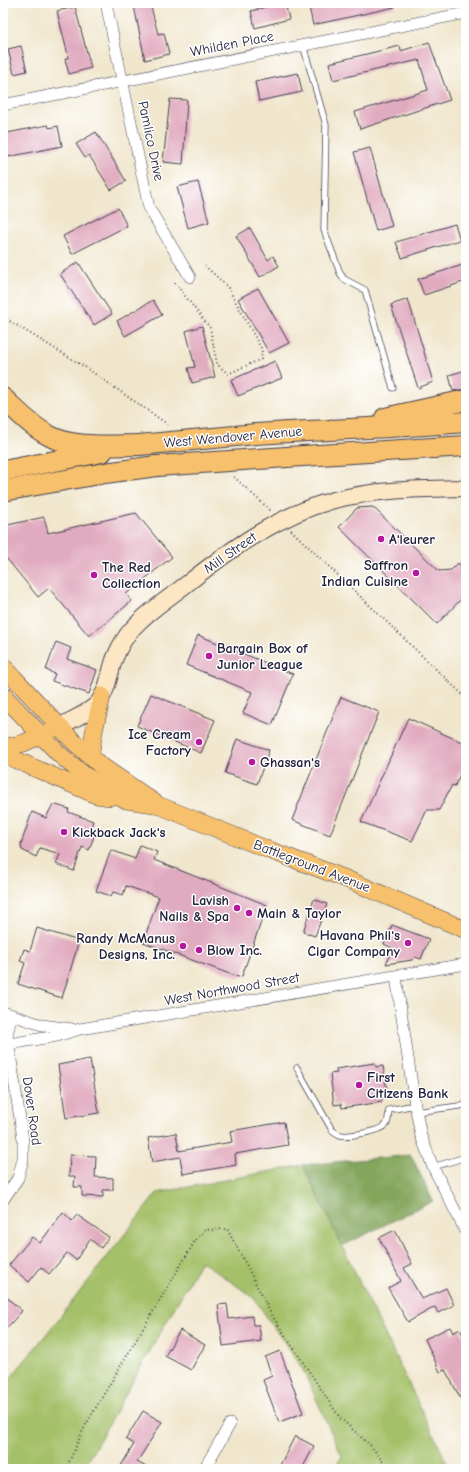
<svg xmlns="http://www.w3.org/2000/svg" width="469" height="1472" font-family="'Comic Neue',sans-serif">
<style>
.green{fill:#a4c067;stroke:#637151}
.forest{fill:#83a65c;stroke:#52644c}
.building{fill:#e1abbf}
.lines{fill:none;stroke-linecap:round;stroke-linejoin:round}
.lane-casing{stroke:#413f51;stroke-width:7}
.street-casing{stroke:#413f51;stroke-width:12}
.secondary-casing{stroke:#413f51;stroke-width:18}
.primary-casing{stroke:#413f51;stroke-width:18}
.highway-casing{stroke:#413f51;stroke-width:22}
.path{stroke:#413f51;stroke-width:2;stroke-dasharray:1 3;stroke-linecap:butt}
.lane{stroke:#fff;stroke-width:5.5}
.street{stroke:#fff;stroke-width:11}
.secondary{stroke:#fce6c4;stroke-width:16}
.primary{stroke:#f7c06c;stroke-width:17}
.highway{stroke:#f7c06c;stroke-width:20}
.highway-bridge-casing{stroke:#413f51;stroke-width:22;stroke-linecap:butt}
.highway-bridge{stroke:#f7c06c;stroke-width:20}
.poi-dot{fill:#b5179e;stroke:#fff;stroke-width:1.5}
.labels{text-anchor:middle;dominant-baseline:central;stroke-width:3;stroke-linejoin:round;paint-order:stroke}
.street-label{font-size:14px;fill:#22223b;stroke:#fff}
.poi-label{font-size:14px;font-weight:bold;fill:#22223b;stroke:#fff;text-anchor:start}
</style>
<rect width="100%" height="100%" fill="#fff"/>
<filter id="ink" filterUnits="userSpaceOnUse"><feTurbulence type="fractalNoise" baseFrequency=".025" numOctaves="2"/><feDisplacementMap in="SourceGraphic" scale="8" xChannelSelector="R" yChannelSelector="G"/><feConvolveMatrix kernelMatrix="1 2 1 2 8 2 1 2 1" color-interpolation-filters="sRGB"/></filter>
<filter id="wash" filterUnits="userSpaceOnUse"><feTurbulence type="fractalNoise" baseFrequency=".012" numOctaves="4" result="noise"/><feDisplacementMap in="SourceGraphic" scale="16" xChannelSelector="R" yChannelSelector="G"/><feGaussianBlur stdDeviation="0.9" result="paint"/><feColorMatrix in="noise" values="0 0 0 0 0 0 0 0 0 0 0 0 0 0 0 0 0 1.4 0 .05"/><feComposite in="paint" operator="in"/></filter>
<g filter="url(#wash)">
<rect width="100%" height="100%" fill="#f0e6cc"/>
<path class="green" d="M303,1165L450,1469H334L342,1456L303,1370L253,1297L201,1261L83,1469H3V1387L53,1326L157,1193Z"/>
<path class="forest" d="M411,1155L433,1201L342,1246L303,1165Z"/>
<g id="blocks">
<g class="building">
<path d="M144,3H150L158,34L164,33L169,54L145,60L134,6Z"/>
<path d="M281,3H285L289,19L255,28L251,11Z"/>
<path d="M328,3H395V7L313,25L309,7Z"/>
<path d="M75,7L91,68L69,74L65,59L68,58L67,51L57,11Z"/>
<path d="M429,42L450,100L360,129L355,112L428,90L419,60L333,80L329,63L400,46L401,51Z"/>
<path d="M21,46L27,71L14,74L8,49Z"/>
<path d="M298,73L302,92L259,101L255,82Z"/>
<path d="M170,99L187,100L183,164L163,162Z"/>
<path d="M48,125L49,128L58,126L62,146L3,158V138L8,136L7,133Z"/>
<path d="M96,132L126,181L111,190L89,155L85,158L76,144Z"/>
<path d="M370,148L392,226L376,231L354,152Z"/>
<path d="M198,182L209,222L188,228L177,187Z"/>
<path d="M118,208L127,226L72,254L63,236Z"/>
<path d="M455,224L460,240L402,258L396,242Z"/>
<path d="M250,228L268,260L273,256L279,266L260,277L236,236Z"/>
<path d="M78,262L112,314L94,325L60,274Z"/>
<path d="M466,264V281L424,295L418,279Z"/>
<path d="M258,288L289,343L269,353L238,299Z"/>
<path d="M408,299L433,382L418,388L391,305Z"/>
<path d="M153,300L162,315L125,336L117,321Z"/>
<path d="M202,326L215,377L192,383L188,368L195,367L186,331Z"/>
<path d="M275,361L282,378L238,396L231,380Z"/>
<path d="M466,370V389L453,391L449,375Z"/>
<path d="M373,507L439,571L451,570L458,563L466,571V594L437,624L339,527L357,508Z"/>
<path d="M136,513L172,557L126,594L132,601L89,636L49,588L38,597L3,554V526L44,517L48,533Z"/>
<path d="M198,635L293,674L272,725L243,713L252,692L186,665Z"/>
<path d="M56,642L71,648L67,659L97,670L89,694L52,681L55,674L46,670Z"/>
<path d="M151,694L215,720L201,753L137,726Z"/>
<path d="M341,697L379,712L330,835L292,820Z"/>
<path d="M408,718L466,744V760L455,786L452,785L439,810H427L412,841L361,822Z"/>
<path d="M237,739L269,750L257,784L225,773Z"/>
<path d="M53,804L69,809L68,812L93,821L88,835L94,836L89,850L82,847L74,871L56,864L60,854L40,848L36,857L22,850L21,844L32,812L46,818Z"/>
<path d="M140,845L157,852L154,860L267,905L242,976L238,977L143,942L159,897L126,886L123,895L113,892L111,896L96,891L111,850L135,859Z"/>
<path d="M314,899L327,904L315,936L303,932Z"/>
<path d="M392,925L429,939L421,959L415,957L412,960L386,964L392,948L384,944Z"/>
<path d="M37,928L79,941L62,998L18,984L25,963L20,961L24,949L30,951Z"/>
<path d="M90,1059L99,1113L66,1118L58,1065Z"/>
<path d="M375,1063L376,1067L383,1066L388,1097L381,1098L382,1102L342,1108L341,1104L334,1105L330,1074L337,1073L336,1069Z"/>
<path d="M284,1122L288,1145L235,1154L236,1165L183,1174L180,1157L152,1162L148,1138L176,1133L179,1151L232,1142L230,1131Z"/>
<path d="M70,1155L96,1156L95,1177L113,1178V1190H103V1197L82,1196V1187H74L75,1176H69Z"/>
<path d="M63,1212L72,1221L77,1215L109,1237L101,1248L90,1239L76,1260L67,1253L49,1274L41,1267L29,1282L9,1265L32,1237L40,1243Z"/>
<path d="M395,1230L412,1264L404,1268L422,1299L446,1288L454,1305L438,1313L435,1307L408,1322L388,1288L401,1281L379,1238Z"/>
<path d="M3,1294L22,1311L3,1332Z"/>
<path d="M227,1304L229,1319L252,1316L253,1325H259L261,1341L223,1346L218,1305Z"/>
<path d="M450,1327L453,1333L460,1329L466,1341V1408L445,1370L440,1372L425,1339Z"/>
<path d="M180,1330L205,1345L191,1370L165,1356Z"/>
<path d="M280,1351L303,1413L279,1422L263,1380L272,1376L265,1357Z"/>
<path d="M143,1411L162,1422L137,1462L150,1469H119L134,1444L126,1439Z"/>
<path d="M295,1436L314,1446L302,1469H278Z"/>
</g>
</g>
</g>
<g filter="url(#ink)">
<use href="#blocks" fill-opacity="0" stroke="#413f51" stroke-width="1"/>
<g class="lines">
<g class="lane-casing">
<g id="lane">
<path d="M303,45L326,125L324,230L340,273L344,279L365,290L393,388"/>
<path d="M297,1068L332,1130C335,1132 337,1134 340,1135C349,1137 381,1131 386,1125C389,1121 388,1114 389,1110L415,1105"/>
<path d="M416,1112L466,1105"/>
<path d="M433,1167L466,1157"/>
</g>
</g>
<g class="street-casing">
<g id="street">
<path d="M106,3L149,208L190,277"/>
<path d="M3,105L466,13"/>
<path d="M396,977L415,1105L421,1136L433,1167L466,1232"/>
<path d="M3,1012L42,1025L72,1029"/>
<path d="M3,1045L57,1036L80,1029L466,964"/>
<path d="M3,1200L18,1178L23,1159V1139L7,1034L12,1015"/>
<path d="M204,1469L230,1424"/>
</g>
</g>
<g class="secondary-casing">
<path id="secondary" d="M60,726C72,720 86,714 96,705C107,694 109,675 114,660C117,652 123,641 128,634C143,615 169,598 188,583C232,548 279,515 334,500C377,489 422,489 466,488"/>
</g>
<g class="primary-casing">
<g id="primary">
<path d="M3,666L73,741L100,765L158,805L269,850L344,878L466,930"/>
<path d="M3,695L59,754L84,775L126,800L154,804"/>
<path d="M3,748L24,743L50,731"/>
<path d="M3,751L14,759L96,795L110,797"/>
<path d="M91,757C91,736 98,717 102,696"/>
</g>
</g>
<g class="highway-casing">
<g id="highway">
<path d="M3,398C17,411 31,426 48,435C71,449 112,445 139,445"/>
<path d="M385,418L466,400"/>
<path d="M256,434C326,429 396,428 466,422"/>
<path d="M287,457L466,446"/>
<path d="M3,471L102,452"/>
<path d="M3,491L105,473L157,466"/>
</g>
</g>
<g class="path">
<path d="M175,283L210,328L217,364L228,374L261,359L262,350L227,286L205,266"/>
<path d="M3,317L85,367L170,426"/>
<path d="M234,477L271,511"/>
<path d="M291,530L466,698"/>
<path d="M66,1469L85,1426L195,1241L205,1230L227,1229L248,1268L271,1314L340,1418L372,1447L388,1469"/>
</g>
<use href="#lane" class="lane"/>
<use href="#street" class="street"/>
<use href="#secondary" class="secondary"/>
<use href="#primary" class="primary"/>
<use href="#highway" class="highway"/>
<g class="highway-bridge-casing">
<g id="highway-bridge">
<path d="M139,445L256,434"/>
<path d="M157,466L287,457"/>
</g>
</g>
<use href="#highway-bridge" class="highway-bridge"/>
</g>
</g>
<g class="poi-dot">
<circle cx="381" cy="539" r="4"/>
<circle cx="416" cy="573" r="4"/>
<circle cx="94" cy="575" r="4"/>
<circle cx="209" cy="656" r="4"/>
<circle cx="199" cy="742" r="4"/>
<circle cx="252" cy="762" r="4"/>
<circle cx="64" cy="832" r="4"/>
<circle cx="237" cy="908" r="4"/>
<circle cx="249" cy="913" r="4"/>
<circle cx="408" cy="943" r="4"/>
<circle cx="183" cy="946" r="4"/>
<circle cx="199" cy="950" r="4"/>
<circle cx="359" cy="1085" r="4"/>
</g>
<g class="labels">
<g class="street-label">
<text transform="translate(232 44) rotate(-11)">Whilden Place</text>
<text transform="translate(151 141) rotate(78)">Pamlico Drive</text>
<text transform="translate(233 437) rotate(-5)">West Wendover Avenue</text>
<text transform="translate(230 553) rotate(-35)">Mill Street</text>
<text transform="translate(312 866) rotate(21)">Battleground Avenue</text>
<text transform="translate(232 989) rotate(-10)">West Northwood Street</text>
<text transform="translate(32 1111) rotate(82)">Dover Road</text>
</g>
<g class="poi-label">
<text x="389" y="539">A'leurer</text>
<text x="408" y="565" text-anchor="end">Saffron<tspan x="408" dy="16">Indian Cuisine</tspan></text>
<text x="102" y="567">The Red<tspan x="102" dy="16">Collection</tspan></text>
<text x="217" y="648">Bargain Box of<tspan x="217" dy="16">Junior League</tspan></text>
<text x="191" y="734" text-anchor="end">Ice Cream<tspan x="191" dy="16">Factory</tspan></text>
<text x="260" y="762">Ghassan's</text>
<text x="72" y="832">Kickback Jack's</text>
<text x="229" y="900" text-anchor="end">Lavish<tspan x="229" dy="16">Nails &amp; Spa</tspan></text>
<text x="257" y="913">Main &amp; Taylor</text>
<text x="400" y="935" text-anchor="end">Havana Phil's<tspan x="400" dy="16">Cigar Company</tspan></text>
<text x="175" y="938" text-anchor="end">Randy McManus<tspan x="175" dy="16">Designs, Inc.</tspan></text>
<text x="207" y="950">Blow Inc.</text>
<text x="367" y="1077">First<tspan x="367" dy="16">Citizens Bank</tspan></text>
</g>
</g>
<rect width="469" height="1472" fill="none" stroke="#fff" stroke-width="16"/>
</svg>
